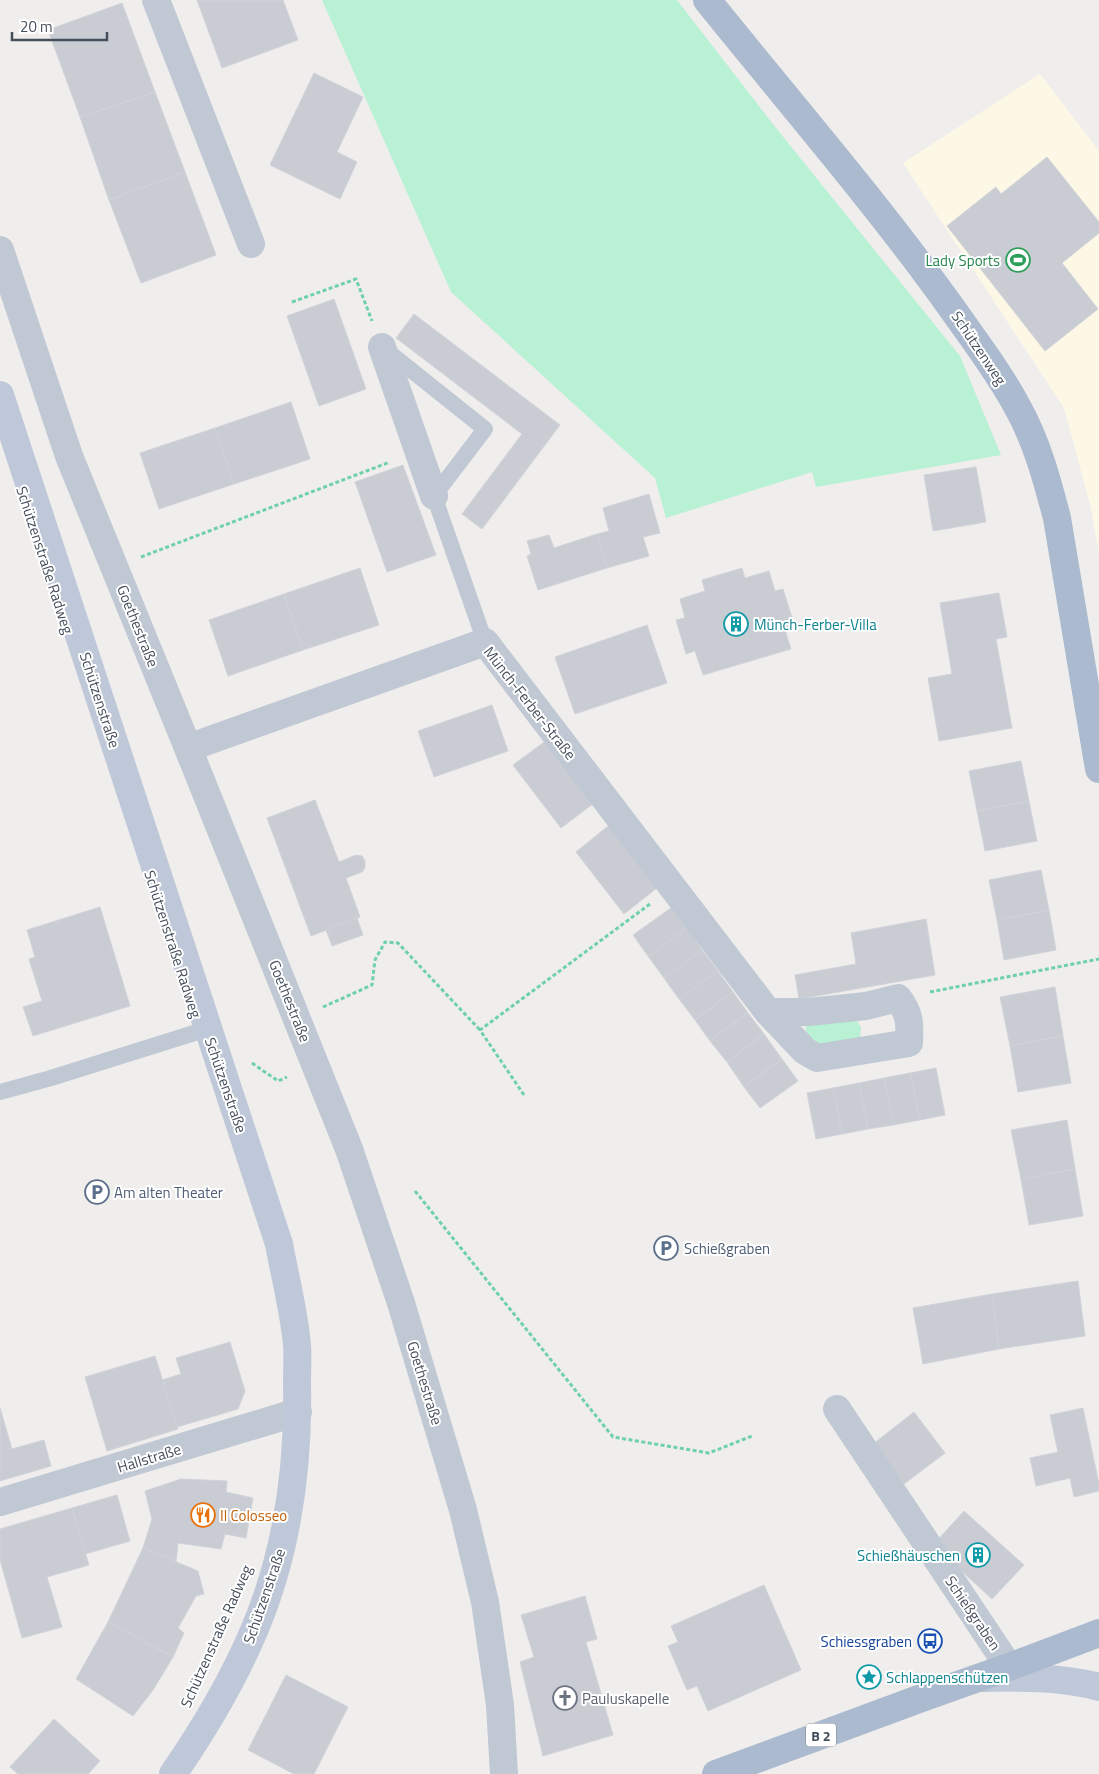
<svg xmlns="http://www.w3.org/2000/svg" width="1099" height="1774" font-family="'Titillium Web',sans-serif">
<style>
.commercial{fill:#fdf8e5}
.green{fill:#b8f1d4}
.building{fill:#caccd3;stroke:#d1d3da}
.lines{fill:none;stroke-linecap:round;stroke-linejoin:round}
.path{stroke:#6ed1aa;stroke-width:3;stroke-dasharray:4 2.5;stroke-linecap:butt}
.lane{stroke:#c0c8d4;stroke-width:16}
.street{stroke:#c0c8d4;stroke-width:28}
.secondary{stroke:#bfc8d8;stroke-width:28}
.primary{stroke:#abbace;stroke-width:28}
.labels{text-anchor:middle;dominant-baseline:central;stroke-width:4;stroke-linejoin:round;paint-order:stroke}
.shield{fill:#fff;stroke:#7d848d;stroke-width:1}
.shield-label{font-size:14px;font-weight:bold;fill:#454f5c}
.leisure-label{font-size:15px;fill:#27864d;stroke:#fff;text-anchor:end}
.street-label{font-size:15px;fill:#454f5c;stroke:#fff}
.culture-label{font-size:15px;fill:#0d838f;stroke:#fff;text-anchor:start}
.service-label{font-size:15px;fill:#4e5e75;stroke:#fff;text-anchor:start}
.food-label{font-size:15px;fill:#c56008;stroke:#fff;text-anchor:start}
.transit-label{font-size:15px;fill:#164399;stroke:#fff;text-anchor:end}
.worship-label{font-size:15px;fill:#5b616d;stroke:#fff;text-anchor:start}
</style>
<rect width="100%" height="100%" fill="#f0eded"/>
<path class="commercial" d="M1040,74L1099,151V555L1091,508L1064,408L903,163Z"/>
<g class="green">
<path d="M322,0H677L776,128L960,356L1001,455L816,487L812,472L666,518L655,478L451,292Z"/>
<path d="M855,1018L861,1027L860,1039L822,1047L807,1035L805,1024Z"/>
</g>
<g class="building">
<path d="M197,0H283L298,40L222,68Z"/>
<path d="M122,3L155,92L80,117L48,30Z"/>
<path d="M314,73L363,97L337,152L357,162L340,199L270,165Z"/>
<path d="M155,92L185,172L109,200L80,117Z"/>
<path d="M1047,157L1099,222V233L1062,263L1098,309L1045,351L947,226L996,187L1001,194Z"/>
<path d="M185,172L216,255L141,283L109,200Z"/>
<path d="M334,299L366,389L319,406L287,316Z"/>
<path d="M414,314L560,425L482,529L462,514L522,434L396,338Z"/>
<path d="M291,402L310,459L234,484L215,428Z"/>
<path d="M215,428L234,484L159,509L140,453Z"/>
<path d="M403,465L436,555L387,572L355,482Z"/>
<path d="M976,467L986,522L933,531L924,475Z"/>
<path d="M649,494L660,533L643,537L649,556L607,568L597,534L609,531L603,508Z"/>
<path d="M597,534L607,568L538,590L527,556L531,554L527,541L549,535L554,548Z"/>
<path d="M360,568L379,625L303,650L284,594Z"/>
<path d="M742,568L745,578L769,571L775,591L783,589L795,627L785,630L791,649L703,675L695,651L686,654L676,620L685,618L680,599L705,591L702,580Z"/>
<path d="M999,593L1007,637L996,639L1012,728L939,741L928,678L952,674L940,603Z"/>
<path d="M284,594L303,650L228,676L209,620Z"/>
<path d="M647,625L667,683L575,714L555,657Z"/>
<path d="M492,705L508,751L434,777L418,731Z"/>
<path d="M551,737L598,800L561,828L513,765Z"/>
<path d="M1021,761L1029,801L977,811L969,771Z"/>
<path d="M315,800L339,862L356,855L362,856L365,861V868L362,872L346,878L360,917L311,936L267,818Z"/>
<path d="M1029,801L1037,841L985,851L977,811Z"/>
<path d="M613,822L662,884L624,914L576,852Z"/>
<path d="M1041,870L1049,910L997,920L989,880Z"/>
<path d="M100,907L130,1006L33,1036L23,1007L42,1001L29,959L35,957L27,930Z"/>
<path d="M671,908L687,928L648,956L633,935Z"/>
<path d="M1049,910L1056,950L1004,960L997,920Z"/>
<path d="M357,918L363,935L332,946L326,930Z"/>
<path d="M926,919L935,975L799,999L795,975L856,964L851,933Z"/>
<path d="M687,928L702,950L664,978L648,956Z"/>
<path d="M702,950L718,971L679,999L664,978Z"/>
<path d="M718,971L733,992L695,1020L679,999Z"/>
<path d="M1055,987L1063,1036L1010,1046L1000,997Z"/>
<path d="M733,992L748,1013L710,1041L695,1020Z"/>
<path d="M748,1013L764,1034L727,1062L710,1041Z"/>
<path d="M764,1034L782,1059L744,1087L727,1062Z"/>
<path d="M1063,1036L1071,1083L1018,1092L1010,1046Z"/>
<path d="M782,1059L798,1081L760,1108L744,1087Z"/>
<path d="M936,1068L945,1115L920,1120L910,1073Z"/>
<path d="M910,1073L920,1120L893,1125L884,1078Z"/>
<path d="M884,1078L893,1125L868,1129L859,1083Z"/>
<path d="M859,1083L868,1129L842,1134L833,1088Z"/>
<path d="M833,1088L842,1134L816,1139L807,1093Z"/>
<path d="M1067,1120L1075,1169L1021,1179L1011,1130Z"/>
<path d="M1075,1169L1083,1216L1029,1225L1021,1179Z"/>
<path d="M1078,1281L1085,1336L999,1349L992,1294Z"/>
<path d="M992,1294L999,1349L923,1364L913,1308Z"/>
<path d="M230,1342L245,1391L238,1409L177,1427L162,1380L181,1374L176,1358Z"/>
<path d="M155,1356L178,1429L107,1451L85,1377Z"/>
<path d="M0,1408L12,1449L44,1440L51,1466L0,1481Z"/>
<path d="M1083,1408L1099,1484V1491L1074,1497L1070,1478L1036,1486L1030,1458L1058,1452L1050,1415Z"/>
<path d="M914,1412L945,1453L904,1484L873,1444Z"/>
<path d="M181,1479L227,1481L226,1492L253,1498L246,1538L225,1534L221,1549L178,1543L176,1562L143,1548L152,1519L145,1491Z"/>
<path d="M117,1495L130,1541L85,1554L72,1508Z"/>
<path d="M72,1508L89,1565L47,1577L62,1627L22,1638L0,1560V1529Z"/>
<path d="M964,1511L1024,1565L992,1599L933,1545Z"/>
<path d="M143,1548L198,1571L204,1594L196,1596L178,1628L184,1633L173,1657L108,1622Z"/>
<path d="M764,1585L801,1670L708,1711L697,1686L687,1690L668,1646L678,1642L671,1626Z"/>
<path d="M585,1596L597,1639L586,1642L613,1735L543,1756L520,1662L534,1657L521,1615Z"/>
<path d="M108,1622L173,1657L153,1690L133,1716L76,1679Z"/>
<path d="M286,1675L348,1707L314,1774H294L248,1750Z"/>
<path d="M54,1719L100,1761L88,1774H18L10,1767Z"/>
</g>
<g class="lines">
<g class="path">
<path d="M292,302L356,279L372,321"/>
<path d="M141,557L390,462"/>
<path d="M930,992L1099,959"/>
<path d="M323,1007L372,985L375,960L385,942L398,943L480,1030"/>
<path d="M252,1063L278,1081L287,1077"/>
<path d="M524,1095L480,1030L650,904"/>
<path d="M415,1191L613,1437L709,1453L752,1436"/>
</g>
<g class="lane">
<path d="M386,350L485,429L434,496L485,642"/>
<path d="M0,1092L51,1078L207,1029"/>
</g>
<g class="street">
<path d="M156,0L251,244"/>
<path d="M0,250L69,456L188,748L349,1149L401,1303L463,1510L485,1602L500,1705L504,1774"/>
<path d="M382,347L434,496"/>
<path d="M188,748L485,642L768,1012L805,1051L817,1058L909,1043C910,1023 910,1014 898,998L866,1006L809,1012H768"/>
<path d="M837,1409L1009,1667"/>
<path d="M0,1502L298,1412"/>
</g>
<g class="secondary">
<path d="M0,395L279,1244C285,1277 294,1311 297,1345C298,1357 297,1370 297,1382C299,1470 286,1560 250,1640C229,1687 202,1732 173,1774"/>
<path d="M983,1678C1021,1677 1062,1677 1099,1687"/>
</g>
<g class="primary">
<path d="M707,0C789,102 875,201 951,307C974,340 999,372 1018,408C1037,442 1047,480 1057,518L1099,769"/>
<path d="M716,1774L927,1696L1009,1667L1099,1633"/>
</g>
</g>
<defs>
<g id="stadium-ring" transform="scale(1.25)"><circle r="9.5" fill="#fff" stroke="#2e9e5b" stroke-width="1.5"/><path d="M0-5a6.5 5 0 1 0 0 10a6.5 5 0 1 0 0-10ZM-3.5-1.8h7v3.6h-7Z" fill="#2e9e5b"/></g>
<g id="building-ring" transform="scale(1.25)"><circle r="9.5" fill="#fff" stroke="#0f9aa8" stroke-width="1.5"/><path d="M-4-6H4V6H1V3H-1V6H-4ZM-2.5-4.3h1.7v1.8h-1.7ZM.8-4.3h1.7v1.8H.8ZM-2.5-1h1.7V.8h-1.7ZM.8-1h1.7V.8H.8Z" fill="#0f9aa8"/></g>
<g id="parking-ring" transform="scale(1.25)"><circle r="9.5" fill="#fff" stroke="#5c6f8a" stroke-width="1.5"/><path d="M-3.5-5.5H1a3.5 3.5 0 0 1 0 7H-1V5.5H-3.5ZM-1-3.4V-.6H.8a1.4 1.4 0 0 0 0-2.8Z" fill="#5c6f8a"/></g>
<g id="restaurant-ring" transform="scale(1.25)"><circle r="9.5" fill="#fff" stroke="#e8710a" stroke-width="1.5"/><path d="M-5-6h1v4h1v-4h1v4h1v-4h1v5L-1.5 .5V6h-2V.5L-5-1ZM5-6V6H3V1.5H1.5Q1.5-4 5-6Z" fill="#e8710a"/></g>
<g id="bus-ring" transform="scale(1.25)"><circle r="9.5" fill="#fff" stroke="#1a4fb4" stroke-width="1.5"/><path d="M-5-6H5V4H4V6H2V4H-2V6H-4V4H-5ZM-3.5-4V0h7V-4ZM-3.5 1.2v1.5H-2V1.2ZM2 1.2v1.5H3.5V1.2Z" fill="#1a4fb4"/></g>
<g id="sight-ring" transform="scale(1.25)"><circle r="9.5" fill="#fff" stroke="#0f9aa8" stroke-width="1.5"/><path d="M0-6L1.8-2.2L6-1.7L2.9 1.2L3.7 5.4L0 3.3L-3.7 5.4L-2.9 1.2L-6-1.7L-1.8-2.2Z" fill="#0f9aa8"/></g>
<g id="church-ring" transform="scale(1.25)"><circle r="9.5" fill="#fff" stroke="#6b7280" stroke-width="1.5"/><path d="M-1.2-6h2.4v3.5h3.3v2.4h-3.3V6h-2.4V-.1h-3.3v-2.4h3.3Z" fill="#6b7280"/></g>
</defs>
<g fill-rule="evenodd">
<use href="#stadium-ring" x="1018" y="260"/>
<use href="#building-ring" x="736" y="624"/>
<use href="#parking-ring" x="97" y="1192"/>
<use href="#parking-ring" x="666" y="1248"/>
<use href="#restaurant-ring" x="203" y="1515"/>
<use href="#building-ring" x="978" y="1555"/>
<use href="#bus-ring" x="930" y="1641"/>
<use href="#sight-ring" x="869" y="1677"/>
<use href="#church-ring" x="565" y="1698"/>
</g>
<g class="labels">
<rect class="shield" x="806" y="1723.5" width="30" height="23" rx="4"/>
<g class="shield-label">
<text x="821" y="1735">B 2</text>
</g>
<g class="leisure-label">
<text x="1000" y="260">Lady Sports</text>
</g>
<g class="street-label">
<text transform="translate(979 348) rotate(56)">Schützenweg</text>
<text transform="translate(45 560) rotate(72)">Schützenstraße Radweg</text>
<text transform="translate(138 626) rotate(68)">Goethestraße</text>
<text transform="translate(100 700) rotate(72)">Schützenstraße</text>
<text transform="translate(530 703) rotate(52)">Münch-Ferber-Straße</text>
<text transform="translate(173 944) rotate(72)">Schützenstraße Radweg</text>
<text transform="translate(290 1001) rotate(68)">Goethestraße</text>
<text transform="translate(226 1085) rotate(71)">Schützenstraße</text>
<text transform="translate(425 1383) rotate(73)">Goethestraße</text>
<text transform="translate(149 1458) rotate(-17)">Hallstraße</text>
<text transform="translate(264 1596) rotate(-71)">Schützenstraße</text>
<text transform="translate(973 1613) rotate(56)">Schießgraben</text>
<text transform="translate(216 1636) rotate(-66)">Schützenstraße Radweg</text>
</g>
<g class="culture-label">
<text x="754" y="624">Münch-Ferber-Villa</text>
<text x="960" y="1555" text-anchor="end">Schießhäuschen</text>
<text x="886" y="1677">Schlappenschützen</text>
</g>
<g class="service-label">
<text x="114" y="1192">Am alten Theater</text>
<text x="684" y="1248">Schießgraben</text>
</g>
<g class="food-label">
<text x="220" y="1515">Il Colosseo</text>
</g>
<g class="transit-label">
<text x="912" y="1641">Schiessgraben</text>
</g>
<g class="worship-label">
<text x="582" y="1698">Pauluskapelle</text>
</g>
</g>
<path d="M12 32v8h95v-8" fill="none" stroke="#454f5c" stroke-width="2.5"/>
<text x="20" y="32" font-size="15" fill="#454f5c" stroke="#ffffff" stroke-width="4" paint-order="stroke">20 m</text>
</svg>
